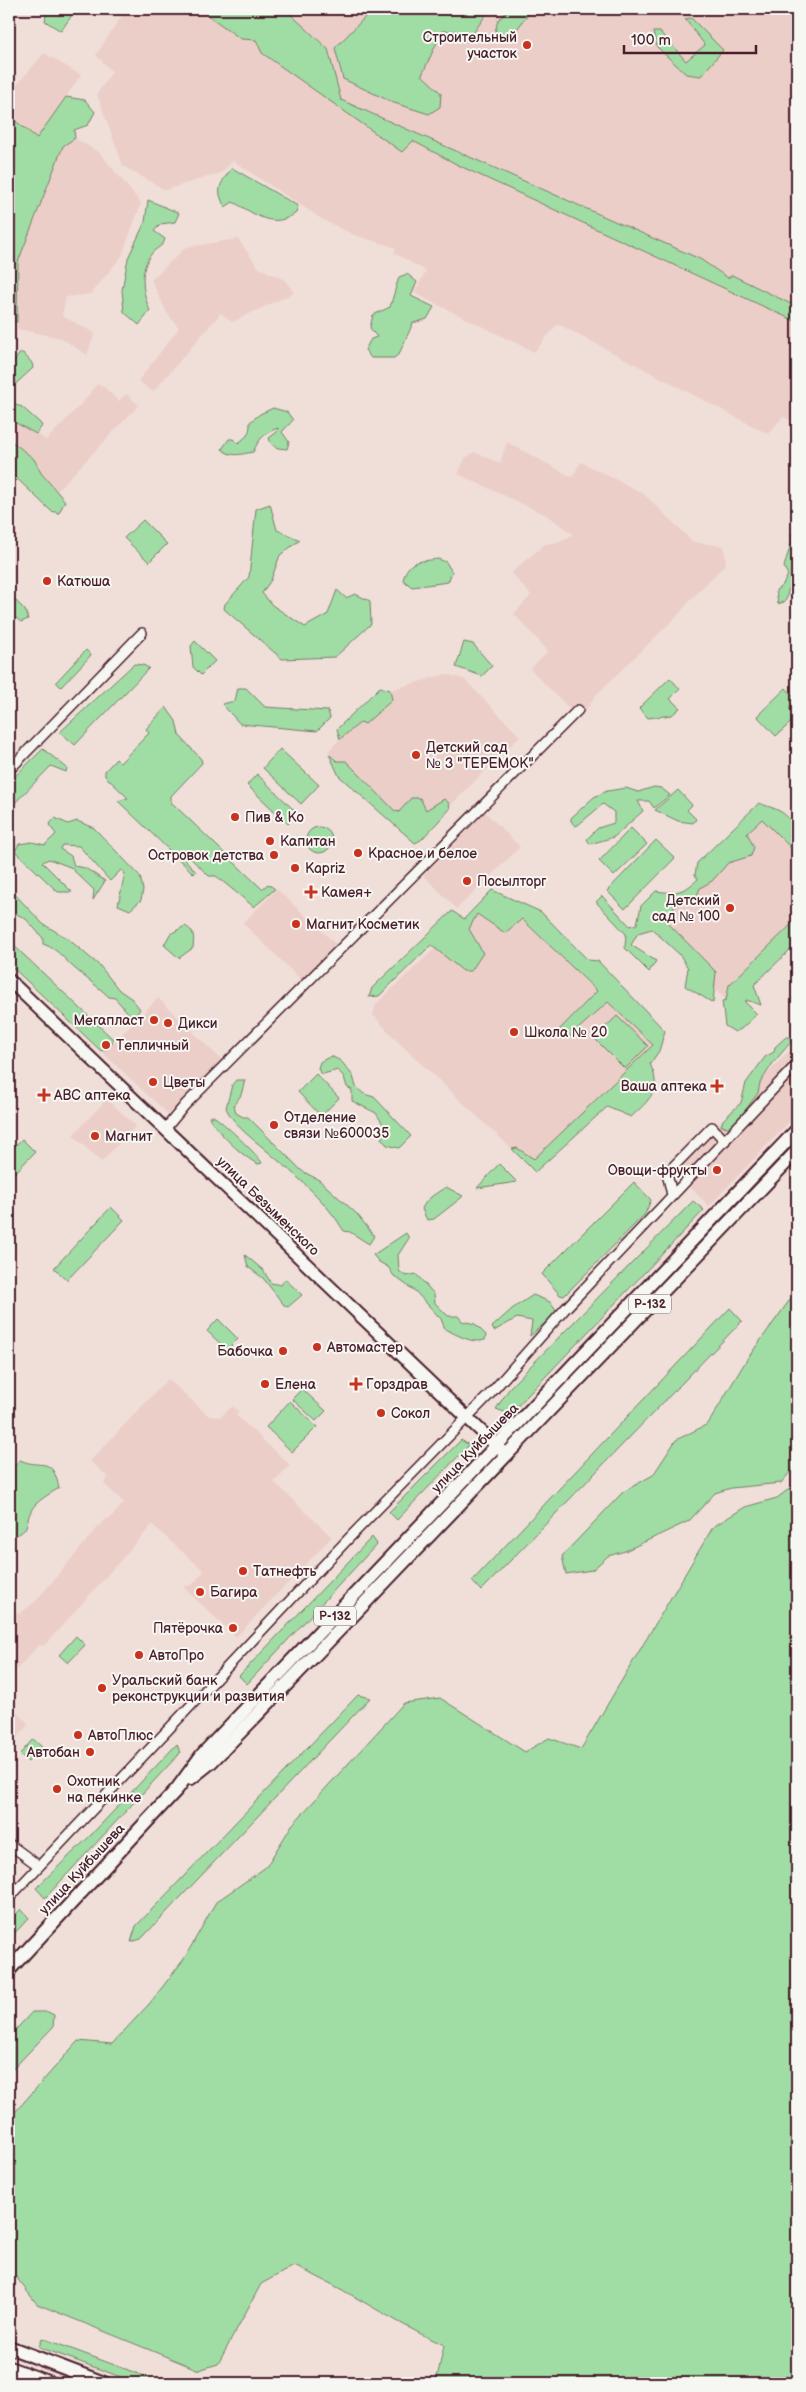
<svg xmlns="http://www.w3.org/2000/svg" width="806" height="2392" font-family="'Balsamiq Sans',sans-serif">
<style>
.built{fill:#eccec8}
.green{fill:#a0dda4;stroke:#757e68}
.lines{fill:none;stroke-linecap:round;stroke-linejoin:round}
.minor-casing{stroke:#4a1f2b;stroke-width:12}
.major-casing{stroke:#4a1f2b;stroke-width:15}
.highway-casing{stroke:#4a1f2b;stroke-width:16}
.minor{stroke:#f6f6f2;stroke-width:9}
.major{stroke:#f6f6f2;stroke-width:11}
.highway{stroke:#f6f6f2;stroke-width:12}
.poi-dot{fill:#c8321e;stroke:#f6f6f2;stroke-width:2}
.labels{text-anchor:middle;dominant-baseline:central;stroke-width:4;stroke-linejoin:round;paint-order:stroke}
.shield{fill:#f6f6f2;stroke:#7e6067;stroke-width:1}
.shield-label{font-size:12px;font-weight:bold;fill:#4a1f2b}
.poi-label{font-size:14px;fill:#4a1f2b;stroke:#f6f6f2;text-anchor:start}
.street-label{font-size:14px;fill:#4a1f2b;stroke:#f6f6f2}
</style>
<rect width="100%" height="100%" fill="#f0dfd9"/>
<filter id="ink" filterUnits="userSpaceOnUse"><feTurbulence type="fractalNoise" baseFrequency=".02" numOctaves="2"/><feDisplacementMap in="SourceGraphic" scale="10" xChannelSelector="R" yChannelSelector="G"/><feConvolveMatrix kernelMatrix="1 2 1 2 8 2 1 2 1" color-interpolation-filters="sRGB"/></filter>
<g filter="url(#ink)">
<g class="built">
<path d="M126,9H199L241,39L256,40L401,151L412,141L460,166L797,322V423L783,417L768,434L558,324L534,352L414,293L426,271L394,253L396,248L354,235L323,220L233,161L221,173L165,190L123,166L97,94L112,72L96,55Z"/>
<path d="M285,9H797V307L732,275L728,278L700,259L341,100L328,49Z"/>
<path d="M44,53L81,75L37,139L9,116V94Z"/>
<path d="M75,138L100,153L141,203L122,256L91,294L66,297L62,316L95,333L87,355L61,338L17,329L18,262L63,146Z"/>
<path d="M238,239L259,268L285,280L294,293L232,322L221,313L153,392L138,381L179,328L167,313L151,280L186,247Z"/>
<path d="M97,384L104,387L119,401L126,394L139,405L57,491L41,473L34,459L9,439V419L22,425L46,440L84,401Z"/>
<path d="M507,442L572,477L581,462L643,493L693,542L724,546L726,564L692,598L679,614L596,695L580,719L530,669L548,651L514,614L531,595L511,573L545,544L560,542L573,534L546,515L458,474L465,458L474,452L500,463Z"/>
<path d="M446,674L464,679L520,736L417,839L328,751L390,690Z"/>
<path d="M762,809L797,844V928L726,1000L647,923L683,889H687L698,879L695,875Z"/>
<path d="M485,812L520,847L457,909L423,875Z"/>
<path d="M277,889L337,945L302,981L243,923Z"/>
<path d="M492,890L655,1047L533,1169L395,1039L373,1015L376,1004L432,951Z"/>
<path d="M158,998L224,1062L169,1115L103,1053Z"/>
<path d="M790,1050L797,1057V1114L709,1206L673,1171Z"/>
<path d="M107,1099L136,1126L101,1162L73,1135Z"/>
<path d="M168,1379L209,1416L220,1417L233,1406L239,1412L236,1415L290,1465L274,1482L332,1537L236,1637L183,1587L193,1584L204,1571L152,1525L45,1645L38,1646L9,1678V1605L19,1614L35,1602L104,1520L110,1518L124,1503L104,1484L108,1477L90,1461Z"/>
<path d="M9,1705L29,1724L9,1747Z"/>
</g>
<g class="green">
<path d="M47,9H71L72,15L61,31L45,21Z"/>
<path d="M199,9H285L328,49L341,100L700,259L728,278L732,275L797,307V322L460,166L413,141L402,152L262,53L256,40L241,39Z"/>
<path d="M373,9H490L467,42L457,31H442L422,75L441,93L440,107L429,114L394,103L343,79L335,48Z"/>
<path d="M510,9H528L529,13L509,40L495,32L498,20Z"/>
<path d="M691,18L723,50L701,76L686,74L657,47L653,32H660L686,61L705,45L685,19Z"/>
<path d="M66,97L85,100L95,112L88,125L74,130L75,138L63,146L18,262L17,322H12L9,318V116L37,138Z"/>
<path d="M232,168L298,206L296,213C272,230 256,214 233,202L225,207C215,189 220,184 232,168Z"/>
<path d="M148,200L179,213L175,222L161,224L154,231L165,239C163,247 157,247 152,253C138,270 143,294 150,311L139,325L124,312L122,290L128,258L145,222Z"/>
<path d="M407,274L417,282L411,296L434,307L427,319L413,323L399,354L394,358H371L365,350L371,339L377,337L370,328L373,315L390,307L399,277Z"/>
<path d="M20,353H23L32,363L33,368L9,390V369Z"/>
<path d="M9,392L16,405L22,407L40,423L42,426L36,434L9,419Z"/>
<path d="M273,408L287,412L293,420L282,432L289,442L287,449C278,448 272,449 269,438L277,432L278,428C264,433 259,439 253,452C242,454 231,458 222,449L229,439H233L238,443C248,436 250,433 250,422L260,414Z"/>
<path d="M9,439L34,459L41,473L65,501L59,513L51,511L9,471Z"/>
<path d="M270,504L277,530L300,540L280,555L271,580L262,593L272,605L305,627L328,614L337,590L346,598L355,594L370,601L371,624L335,657L282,659L224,609L225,604L249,577L256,509Z"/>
<path d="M143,520L167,544L149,562L124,538Z"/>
<path d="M797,529V569L792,577L795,583L788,590L787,598L784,602L778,604L776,590L782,586L788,575L784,567L792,540L791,534Z"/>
<path d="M438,559L446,562L452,572L448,582L412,587L403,580C408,559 419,562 438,559Z"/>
<path d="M9,594L25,610L28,619L21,622L9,612Z"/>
<path d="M195,641L215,661L201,675L193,667L191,646Z"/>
<path d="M464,642L473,644L492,666L482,676L456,667Z"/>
<path d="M86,650L91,655L61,687L56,682Z"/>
<path d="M134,664L143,665L149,668L75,745L60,732Z"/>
<path d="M670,678L680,689L670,699L680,708L672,715L648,718L639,708Z"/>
<path d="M380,687L390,690L392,700L365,724L361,722L340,739L337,729Z"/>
<path d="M238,688H246L265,707L328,711L330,718L317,731L240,724L222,704L235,701Z"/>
<path d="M786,688L797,700L789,708L797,717L776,736L757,716Z"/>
<path d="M166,707L176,721L179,735L201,759L202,763L171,796V802L262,889L268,884L275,889L254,907L216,876H209L185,853L182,856L196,872L194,874L118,801L128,798L105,776V771L116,759L120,763L149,733L146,729Z"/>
<path d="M43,749L67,768L66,772L51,766L9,809V782Z"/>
<path d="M280,749L319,785L301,804L263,768Z"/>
<path d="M329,754L337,761H346L395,811L399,812L411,798H420L426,810L444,799L449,803L450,809L421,840L415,843L339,776Z"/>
<path d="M257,774L298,814L288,824L247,785Z"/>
<path d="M654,787L661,788L670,795L654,808L649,801H638L643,811L614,837L590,844L587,839L598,828L614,823V812L603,804L578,825L575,826L571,821V818L594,797L607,791L626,788L638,792Z"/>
<path d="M678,790L692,805L687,810L696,819L693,823L678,821L655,810Z"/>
<path d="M759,803C771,808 782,809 790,820C794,824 793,830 797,834V854L762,819L747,833L754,847L751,856L728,863L712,881L700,888L696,900C679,901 674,906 664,919L716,972L713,1003L685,986L688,968L680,955L652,929L638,933L631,945L656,961L649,972L625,948L626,934L596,902L602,896L630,926L637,924L641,906L656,891C675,894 685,892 698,879L695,875L697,863Z"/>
<path d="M55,818L68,824L77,821L94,828L140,876L143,890L141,900L130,910L118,905L125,873L121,870L110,881L79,846L62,845L60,849L71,856L74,866L85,868L105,881L93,900L94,890L70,867L49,859L42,862L72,892H58L15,851L19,844L32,842L45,845L56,834L49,825Z"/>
<circle cx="319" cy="840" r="13"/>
<path d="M631,828L647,844L614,876L599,861Z"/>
<path d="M656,840L675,858L625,909L607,891Z"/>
<path d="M9,888L43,924L67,938L100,966L119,990L132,999L140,1009L136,1015H130L115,998L109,997C99,987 89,981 79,972C64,961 61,950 43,944V938L26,919L15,913L9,904Z"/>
<path d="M492,890L541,912L588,960L598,961L665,1031L659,1051L650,1064C663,1090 649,1100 631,1117L607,1107L535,1172L512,1149L517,1148L534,1159L653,1045L608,1002L568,1038H560L558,1031L597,991L522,919L505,933L477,914L469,929L483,953L471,971H463L431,945L379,996L369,997L372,988L452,911L464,919Z"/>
<path d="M797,919V943L754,985L761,1005L746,1000L745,1002L757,1014L741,1029L735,1032L725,1026L722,1001L726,1000L729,985Z"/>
<path d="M185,926C195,931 194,937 193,948L179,958L164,945L170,934Z"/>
<path d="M9,941L113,1039C112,1046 108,1050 101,1051L9,964Z"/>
<path d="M617,1016L648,1046L625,1069L594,1038Z"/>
<path d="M786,1037H789L791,1042L773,1063L760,1083L758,1093L735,1124L728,1127L721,1126L723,1120L741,1103L746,1083L765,1057L774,1052L775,1047Z"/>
<path d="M331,1056L341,1061L353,1076L356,1087L364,1094L374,1097L411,1136L399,1148L387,1145L381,1138L386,1132V1129L376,1113L352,1101V1090L347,1087L344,1077L338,1070L323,1074L320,1073L318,1068L320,1062Z"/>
<path d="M316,1074L339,1098L321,1116L298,1092Z"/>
<path d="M236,1080H245L241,1095L234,1105L236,1113L243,1117H248L302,1171L319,1180L357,1214L374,1236L369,1244L350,1232L344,1231C324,1197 289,1170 260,1145C246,1134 234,1124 226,1108L232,1085Z"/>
<path d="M213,1116C220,1119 260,1157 262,1163L258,1164C243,1157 217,1132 209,1117Z"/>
<path d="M22,1139L35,1152L9,1179V1152Z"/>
<path d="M499,1164L517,1182L477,1188Z"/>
<path d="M634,1182L651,1200L645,1214L564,1296L560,1295L542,1274Z"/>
<path d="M446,1187L463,1196L461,1198L434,1219L427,1220L422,1209C426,1198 437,1193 446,1187Z"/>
<path d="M693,1201L704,1210L510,1414L496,1409L511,1386Z"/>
<path d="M111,1207L124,1220L67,1280L54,1268Z"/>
<path d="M406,1233L409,1238L398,1255L399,1271L406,1276L416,1274L434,1294L435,1303L448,1316H458L462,1321L475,1324L486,1335L485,1340C471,1344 458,1335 445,1329L441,1319L415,1291L394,1276L388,1267L379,1262L373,1255Z"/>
<path d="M245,1255L263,1270L271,1283L281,1285L285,1279L302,1295L288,1307L284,1305L263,1278L248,1267Z"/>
<path d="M797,1290V1464L781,1483L731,1488L715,1493L689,1521L625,1551L608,1556L592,1570L566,1574L562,1556L623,1492L653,1475L676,1440L708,1424L747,1359Z"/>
<path d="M533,1295L550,1302L556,1311L555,1314L530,1336L532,1321L517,1318L494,1331L492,1327L512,1309Z"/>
<path d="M730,1308L742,1321L481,1591L472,1581Z"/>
<path d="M218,1319L238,1339L227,1350L207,1331Z"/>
<path d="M302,1389L326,1411L316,1421L292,1399Z"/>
<path d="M290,1401L317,1427L292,1452L266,1427Z"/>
<path d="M461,1440L469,1445L397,1520L389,1512Z"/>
<path d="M20,1460C42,1470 52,1454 59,1488C51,1493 42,1498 36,1504C22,1518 35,1532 9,1537V1472Z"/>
<path d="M797,1483V2383H436L444,2345C392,2322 346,2288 294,2266L261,2284L218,2364L199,2370L37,2304L9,2268V2119L78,2041L112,2044L150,2003L184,1959L216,1902L266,1867L292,1825L404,1703L440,1698L525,1752L549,1738L581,1749L713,1527L745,1507L777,1498Z"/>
<path d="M372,1537L377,1544L247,1684L239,1676Z"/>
<path d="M76,1636L85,1645L68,1663L59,1655Z"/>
<path d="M358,1695L370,1698L141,1939L131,1942L136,1926Z"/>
<path d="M33,1739L42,1747L28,1762L20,1754Z"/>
<path d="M177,1744L180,1753L45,1898L36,1888L91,1835Z"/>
<path d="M21,1909L29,1918L9,1939V1921Z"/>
<path d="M32,2012H48L54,2015L53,2027L9,2073V2037Z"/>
<path d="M42,2338L163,2383H137L39,2347Z"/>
</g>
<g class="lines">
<g class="minor-casing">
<g id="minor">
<path d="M9,770L142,633"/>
<path d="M166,1128L185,1105L578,710"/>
<path d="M672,1195L667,1173L712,1127L725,1141"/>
<path d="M9,1844L39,1866"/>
<path d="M9,1898L352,1535L490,1394L565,1309L797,1064"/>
</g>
</g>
<g class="major-casing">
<path id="major" d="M9,980L503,1452"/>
</g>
<g class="highway-casing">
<g id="highway">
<path d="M191,1778L211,1762L315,1655L797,1151"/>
<path d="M9,1970L177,1789L202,1755L797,1130"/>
<path d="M9,2347L104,2383"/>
<path d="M9,2368L51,2383"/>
</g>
</g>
<use href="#minor" class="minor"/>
<use href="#major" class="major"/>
<use href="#highway" class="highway"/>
</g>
</g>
<g class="poi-dot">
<circle cx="527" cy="45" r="5"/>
<circle cx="47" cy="581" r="5"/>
<circle cx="416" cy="755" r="5"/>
<circle cx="235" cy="817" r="5"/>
<circle cx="270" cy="841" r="5"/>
<circle cx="358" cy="853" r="5"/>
<circle cx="274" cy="855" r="5"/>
<circle cx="295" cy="868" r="5"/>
<circle cx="467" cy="881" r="5"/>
<path d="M308.5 884.5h5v5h5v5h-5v5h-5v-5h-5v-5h5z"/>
<circle cx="730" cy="908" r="5"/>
<circle cx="296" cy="924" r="5"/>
<circle cx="154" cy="1020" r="5"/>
<circle cx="168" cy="1023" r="5"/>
<circle cx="514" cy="1032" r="5"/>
<circle cx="106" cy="1045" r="5"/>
<circle cx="153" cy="1082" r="5"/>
<path d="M714.5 1078.5h5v5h5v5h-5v5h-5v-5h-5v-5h5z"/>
<path d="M41.5 1087.5h5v5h5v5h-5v5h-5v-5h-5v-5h5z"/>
<circle cx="274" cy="1125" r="5"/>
<circle cx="95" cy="1136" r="5"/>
<circle cx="717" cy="1170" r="5"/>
<circle cx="317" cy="1347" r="5"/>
<circle cx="283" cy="1351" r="5"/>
<circle cx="265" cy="1384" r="5"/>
<path d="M353.5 1376.5h5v5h5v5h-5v5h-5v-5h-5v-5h5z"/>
<circle cx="381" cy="1413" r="5"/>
<circle cx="243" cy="1571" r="5"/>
<circle cx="200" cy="1592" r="5"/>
<circle cx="233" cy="1628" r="5"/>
<circle cx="139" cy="1655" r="5"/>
<circle cx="102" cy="1688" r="5"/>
<circle cx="78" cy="1735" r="5"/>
<circle cx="90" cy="1752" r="5"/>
<circle cx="57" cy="1789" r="5"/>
</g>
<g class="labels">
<g class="shield">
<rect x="629" y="1294.5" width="42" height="19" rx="4"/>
<rect x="314" y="1606.5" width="42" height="19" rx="4"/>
</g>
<g class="shield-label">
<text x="650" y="1304">Р-132</text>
<text x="335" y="1616">Р-132</text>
</g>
<g class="poi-label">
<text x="517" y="37" text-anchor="end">Строительный<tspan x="517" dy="16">участок</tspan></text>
<text x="57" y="581">Катюша</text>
<text x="426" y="747">Детский сад<tspan x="426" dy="16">№ 3 "ТЕРЕМОК"</tspan></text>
<text x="245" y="817">Пив &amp; Ко</text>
<text x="280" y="841">Капитан</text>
<text x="368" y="853">Красное и белое</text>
<text x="264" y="855" text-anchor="end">Островок детства</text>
<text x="305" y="868">Kapriz</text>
<text x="477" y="881">Посылторг</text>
<text x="321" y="892">Камея+</text>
<text x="720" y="900" text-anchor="end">Детский<tspan x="720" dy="16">сад № 100</tspan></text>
<text x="306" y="924">Магнит Косметик</text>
<text x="144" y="1020" text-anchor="end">Мегапласт</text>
<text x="178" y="1023">Дикси</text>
<text x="524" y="1032">Школа № 20</text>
<text x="116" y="1045">Тепличный</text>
<text x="163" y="1082">Цветы</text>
<text x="707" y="1086" text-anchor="end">Ваша аптека</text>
<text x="54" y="1095">АВС аптека</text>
<text x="284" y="1117">Отделение<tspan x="284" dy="16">связи №600035</tspan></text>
<text x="105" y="1136">Магнит</text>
<text x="707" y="1170" text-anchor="end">Овощи-фрукты</text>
<text x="327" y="1347">Автомастер</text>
<text x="273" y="1351" text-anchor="end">Бабочка</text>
<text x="275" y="1384">Елена</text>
<text x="366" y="1384">Горздрав</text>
<text x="391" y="1413">Сокол</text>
<text x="253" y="1571">Татнефть</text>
<text x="210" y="1592">Багира</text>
<text x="223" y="1628" text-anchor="end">Пятёрочка</text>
<text x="149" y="1655">АвтоПро</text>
<text x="112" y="1680">Уральский банк<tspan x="112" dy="16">реконструкции и развития</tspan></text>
<text x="88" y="1735">АвтоПлюс</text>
<text x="80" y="1752" text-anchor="end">Автобан</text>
<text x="67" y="1781">Охотник<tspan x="67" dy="16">на пекинке</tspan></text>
</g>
<g class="street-label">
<text transform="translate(268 1206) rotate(44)">улица Безыменского</text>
<text transform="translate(475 1448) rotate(-46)">улица Куйбышева</text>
<text transform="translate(82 1869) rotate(-47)">улица Куйбышева</text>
</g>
</g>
<rect width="806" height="2392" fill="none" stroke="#f6f6f2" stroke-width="30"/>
<rect x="15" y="15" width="776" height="2362" fill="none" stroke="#4a1f2b" stroke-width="2" filter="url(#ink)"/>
<path d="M624 45v8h132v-8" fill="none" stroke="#4a1f2b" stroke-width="2.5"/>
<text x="631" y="45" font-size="15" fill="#4a1f2b" stroke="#f6f6f2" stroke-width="4" paint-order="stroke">100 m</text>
</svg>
